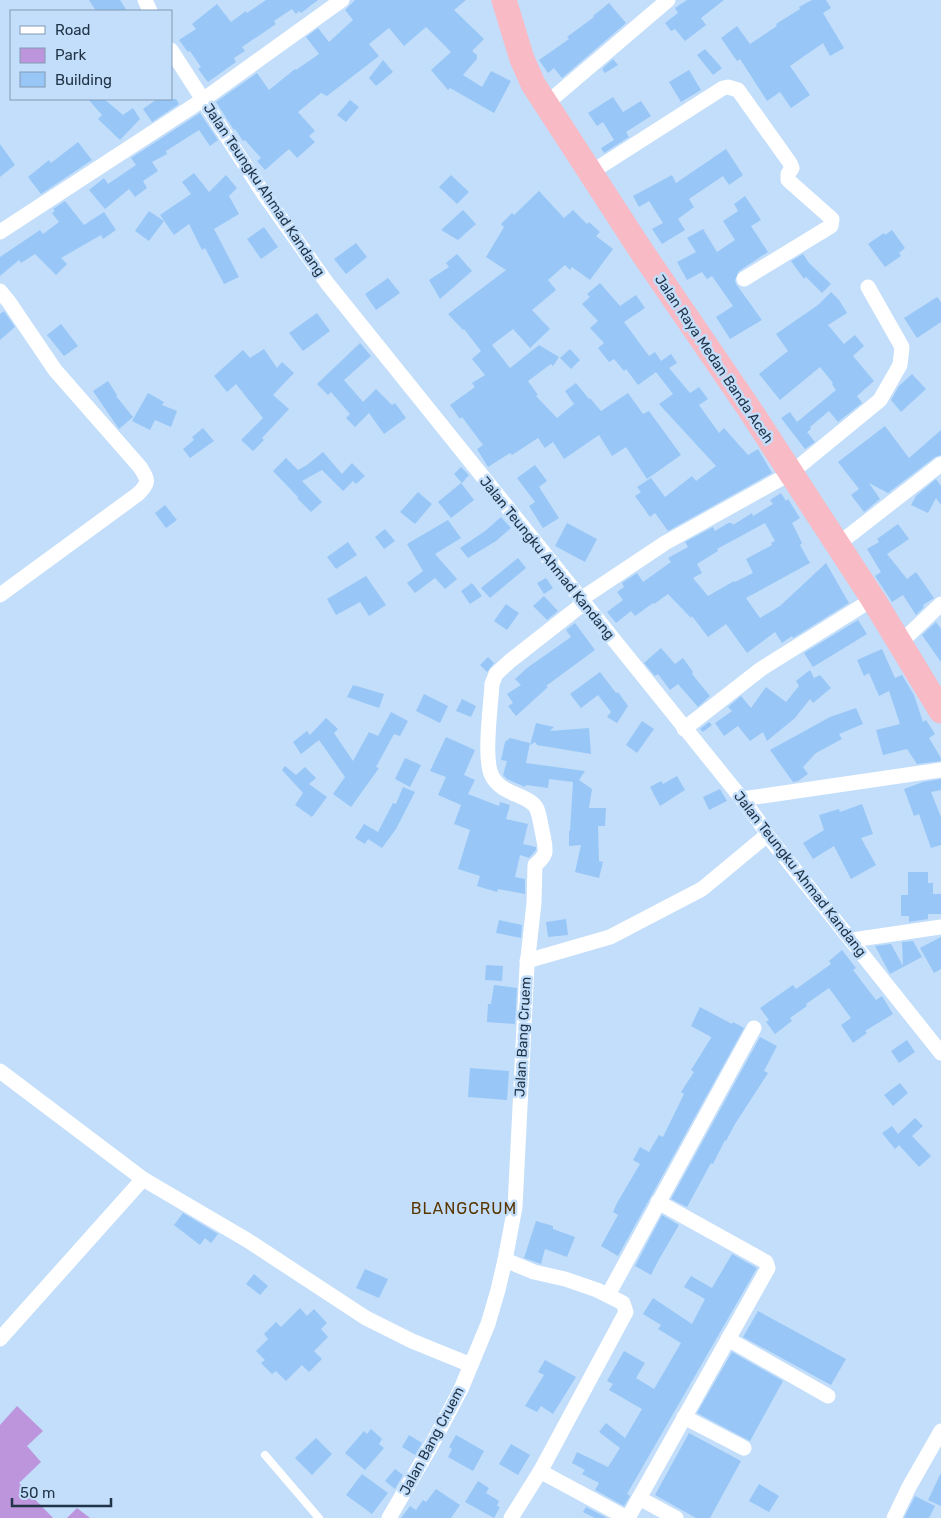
<svg xmlns="http://www.w3.org/2000/svg" width="941" height="1518" font-family="Rubik,sans-serif">
<style>
.green{fill:#bd95dd}
.building{fill:#98c7f7;fill-rule:evenodd}
.lines{fill:none;stroke-linecap:round;stroke-linejoin:round}
.service{stroke:#fff;stroke-width:8}
.minor{stroke:#fff;stroke-width:15}
.trunk{stroke:#f8bac4;stroke-width:25}
.labels{text-anchor:middle;dominant-baseline:central;stroke-width:5;stroke-linejoin:round;paint-order:stroke}
.street-label{font-size:14px;fill:#223548;stroke:#c2defb}
.quarter-label{font-size:16px;letter-spacing:1px;fill:#5a3601;stroke:#c2defb}
</style>
<rect width="100%" height="100%" fill="#c2defb"/>
<g class="green">
<path d="M17,1406L43,1431L27,1446L41,1462L19,1483L53,1518H0V1425Z"/>
<path d="M77,1508L90,1518H67Z"/>
</g>
<g class="building">
<path d="M89,0H120L127,11H96Z"/>
<path d="M266,0H318L301,13L299,11L296,14L292,9L274,21L276,24L242,47L245,51L234,58L236,62L208,82L198,69L201,67L190,51L188,52L179,40L196,29L192,24L217,4L231,22L246,11L247,13Z"/>
<path d="M355,0H466L454,10L484,39L472,51L477,55V59L463,75L482,87L491,71L511,81L494,113L450,88L448,90L431,70L451,52L426,27L404,46L389,28L369,44L379,56L327,96L321,93L298,112L315,131L309,136L315,142L297,158L289,149L265,170L257,161L261,158L245,140L243,141L235,129L234,130L216,102L257,73L269,90L295,69L296,70L319,54L306,37L318,28L329,42L353,20L345,10Z"/>
<path d="M687,0H724L701,18L706,25L685,41L675,29L671,31L665,23L678,13L675,8Z"/>
<path d="M812,0H826L831,8L823,13L844,48L830,56L823,43L790,66L810,95L791,108L780,92L767,101L740,59L737,61L721,38L737,26L750,44L777,26L776,24L800,9L799,7Z"/>
<path d="M609,3L626,23L562,78L554,68L548,73L539,60L569,39L567,37L594,17L593,16Z"/>
<path d="M705,49L722,68L713,75L697,55Z"/>
<path d="M613,59L618,65L605,73L602,69Z"/>
<path d="M383,60L393,72L376,86L369,78Z"/>
<path d="M689,70L701,90L681,102L669,82Z"/>
<path d="M613,97L623,112L641,101L651,116L626,132L629,137L604,153L601,148L614,140L603,122L597,126L588,113Z"/>
<path d="M88,99H104L123,115L133,108L140,119L120,140L98,119L102,115Z"/>
<path d="M157,99H176L179,104L152,122L143,109Z"/>
<path d="M350,100L359,107L346,122L337,115Z"/>
<path d="M200,113L218,140L210,146L199,130L166,151L167,154L152,162L158,171L143,181L147,188L135,197L129,189L105,209L89,190L104,178L108,184L136,165L131,158Z"/>
<path d="M78,142L92,160L41,194L28,177L49,160L51,163Z"/>
<path d="M0,144L15,165L0,177Z"/>
<path d="M726,149L743,175L729,185L723,176L689,199L694,207L678,219L685,230L662,244L652,229L663,223L649,201L639,207L633,196L672,175L676,183Z"/>
<path d="M194,173L209,192L226,175L237,188L229,196L239,214L214,229L239,277L224,284L205,248L202,250L189,224L174,235L160,215L191,194L182,182Z"/>
<path d="M451,175L469,192L457,204L439,187Z"/>
<path d="M539,191L564,218L573,210L587,224L589,222L600,232L596,236L613,249L590,280L572,267L570,270L565,265L548,280L556,290L532,310L550,329L530,348L513,329L492,345L510,368L539,345L559,357L553,366L551,364L528,381L538,395L536,396L557,418L574,404L565,391L576,383L589,399L590,398L601,411L628,393L643,414L649,411L681,455L647,479L626,447L612,456L599,435L564,459L553,442L545,448L538,438L512,455L510,453L488,467L477,449L483,445L462,417L460,419L450,405L475,387L472,383L485,375L472,359L481,351L464,329L463,330L448,314L506,270L486,257L504,227L501,224L512,213L514,215Z"/>
<path d="M745,196L761,220L751,226L768,252L739,271L735,280L736,284L762,320L730,339L716,317L733,306L712,276L707,279L702,272L687,280L677,262L696,252L687,238L703,229L717,252L735,240L723,221L738,211L734,204Z"/>
<path d="M65,201L84,225L104,212L116,230L103,239L101,235L61,258L67,264L56,275L35,254L21,263L19,260L0,276V257L40,230L43,234L59,222L52,213L55,211L53,209Z"/>
<path d="M463,210L476,224L458,240L441,230Z"/>
<path d="M149,211L164,221L149,241L135,231Z"/>
<path d="M264,227L278,247L261,259L247,239Z"/>
<path d="M892,230L905,248L899,253L901,256L885,267L868,244L884,233L885,235Z"/>
<path d="M356,243L367,257L346,274L334,259Z"/>
<path d="M457,254L472,271L440,299L429,280L449,267L446,263Z"/>
<path d="M803,254L809,263L831,284L822,293L806,277L804,279L791,261Z"/>
<path d="M388,278L400,293L376,310L365,294Z"/>
<path d="M600,283L620,306L636,295L645,308L624,322L649,356L655,352L661,361L671,354L677,363L669,368L690,393L699,387L708,399L699,405L719,433L724,428L748,455L758,449L772,473L668,531L655,513L650,517L635,496L641,492L637,487L651,478L665,497L692,476L696,481L716,466L659,404L673,394L656,372L638,385L626,369L624,371L614,359L609,362L598,348L604,343L590,328L598,321L582,304L590,297L587,294Z"/>
<path d="M831,292L839,300L847,313L828,325L844,344L855,335L864,346L853,356L874,381L857,396L862,403L838,422L829,411L810,427L811,429L807,432L815,442L805,449L781,418L790,412L797,422L836,390L832,384L833,383L820,367L780,400L759,374L788,351L776,334L818,305Z"/>
<path d="M937,297L941,302V322L917,338L904,318Z"/>
<path d="M4,311L15,327L0,340V314Z"/>
<path d="M317,313L330,331L303,351L289,333Z"/>
<path d="M61,324L78,346L64,356L47,335Z"/>
<path d="M360,343L371,356L344,380L363,402L376,389L392,405L395,403L406,418L384,434L369,413L355,427L346,418L350,414L331,392L328,395L317,384Z"/>
<path d="M264,349L277,368L282,362L294,373L273,395L289,409L262,438L264,440L253,451L241,440L263,418L236,384L227,392L214,376L243,350L250,358Z"/>
<path d="M570,349L580,360L571,369L560,358Z"/>
<path d="M912,374L926,389L901,412L891,400L899,386Z"/>
<path d="M108,381L117,395L116,396L133,417L119,429L93,391Z"/>
<path d="M148,393L164,402L162,405L177,411L171,427L155,420L150,430L132,421Z"/>
<path d="M885,426L909,458L941,430V455L935,457L888,493L869,483L880,499L864,512L851,495L859,489L838,462Z"/>
<path d="M203,428L214,441L190,458L183,449L194,440L192,437Z"/>
<path d="M323,452L342,474L352,463L365,476L356,484L353,481L343,491L322,470L302,481L322,502L311,512L297,498L298,497L273,471L286,458L298,470L307,465Z"/>
<path d="M535,465L547,481L539,487L559,518L543,528L529,506L535,502L517,478Z"/>
<path d="M461,467L469,475L462,483L454,474Z"/>
<path d="M936,479L941,486V505L936,498L928,513L911,505L916,496Z"/>
<path d="M461,483L474,500L451,518L438,502Z"/>
<path d="M418,492L432,504L415,524L400,512Z"/>
<path d="M781,493L786,501L788,499L800,518L792,523L802,543L800,545L810,563L746,598L760,618L780,606L826,563L849,603L793,638L792,636L782,643L775,632L747,653L726,624L708,637L692,616L691,618L668,594L654,604L653,603L635,616L631,611L616,623L607,612L623,600L617,592L624,587L622,583L637,573L643,582L671,562L668,558L688,547L685,542L713,527L715,531L728,523H732L733,525L752,513L753,516L773,504L770,500ZM765,523L775,541L771,543L772,545L746,559L753,573L735,582L734,581L708,596L693,578L702,573L697,564L718,551L717,549Z"/>
<path d="M165,505L177,520L166,528L155,513Z"/>
<path d="M501,517L511,528L496,541L468,558L460,548L485,531Z"/>
<path d="M448,520L461,538L435,554L457,579L445,589L435,578L415,593L407,583L423,571L407,544Z"/>
<path d="M567,523L597,539L585,562L555,546Z"/>
<path d="M898,524L909,539L887,554L907,579L916,572L934,598L923,605L924,607L916,615L903,595L892,602L875,576L881,572L867,549L879,542L877,539Z"/>
<path d="M385,529L395,541L384,549L375,537Z"/>
<path d="M348,542L357,555L336,569L327,557Z"/>
<path d="M518,558L526,568L490,598L481,588Z"/>
<path d="M366,576L386,605L369,616L360,602L336,615L327,599Z"/>
<path d="M546,578L553,588L544,594L537,583Z"/>
<path d="M472,583L482,596L470,604L461,591Z"/>
<path d="M544,596L558,611L547,620L533,606Z"/>
<path d="M506,604L519,613L507,630L494,621Z"/>
<path d="M858,620L867,634L813,667L804,653Z"/>
<path d="M936,622L941,629V662L922,635Z"/>
<path d="M575,623L595,650L546,686L548,687L516,716L508,706L513,703L507,694L521,685L515,679L527,668L571,637L566,630Z"/>
<path d="M661,648L675,664L683,658L693,672L692,674L710,696L698,707L678,684L670,690L658,674L655,676L644,663Z"/>
<path d="M882,649L895,678L902,675L914,695L923,722L926,720L935,734L929,738L941,758V761L917,764L907,749L883,755L876,730L900,724L889,691L879,696L869,673L864,676L857,660Z"/>
<path d="M488,657L494,663L487,672L480,665Z"/>
<path d="M810,670L814,678L820,675L831,688L813,703L810,699L795,718L767,741L763,732L750,741L738,726L724,736L715,723L732,711L728,707L741,696L751,708L766,687L786,702L799,686L796,681Z"/>
<path d="M600,672L616,693L618,692L628,706L617,723L607,717L611,712L598,695L581,708L570,694Z"/>
<path d="M353,685L384,694L379,708L347,697Z"/>
<path d="M424,694L448,706L440,723L416,711Z"/>
<path d="M462,699L476,706L471,717L456,711Z"/>
<path d="M856,708L863,724L839,734L842,739L816,753L803,767L808,774L798,781L793,782L770,750L830,717Z"/>
<path d="M391,712L408,721L400,736L394,734L376,767L379,768L351,807L333,794L345,777L319,740L301,754L293,742L307,731L310,735L326,718L338,729L334,733L353,761L369,732L378,736Z"/>
<path d="M642,721L654,729L637,753L626,745Z"/>
<path d="M709,722L712,725L703,732L700,729Z"/>
<path d="M536,723L554,727L550,731L589,728L591,754L537,745L535,742L530,745Z"/>
<path d="M446,737L475,750L464,775L475,780L468,794L499,806L500,802L510,805L506,819L528,824L523,844L536,847V850L529,858L520,855L515,877L525,879V894L498,889L497,892L477,886L480,876L458,869L470,830L454,824L461,805L438,795L446,777L430,771Z"/>
<path d="M510,738L530,743L526,763L585,771L579,780L592,789L589,808H606L605,826H598L599,861L603,862L599,878L575,872L581,845L569,846V831H570L573,782L549,779L548,788L526,785L525,787L507,779L503,775L507,761L501,760L505,742Z"/>
<path d="M405,758L421,765L410,787L395,779Z"/>
<path d="M285,766L296,775L305,767L316,778L309,784L327,797L312,817L295,805L303,793L282,770Z"/>
<path d="M677,776L685,790L660,806L650,787L661,781L663,784Z"/>
<path d="M941,779V790L931,792L941,817V845L931,848L919,814L914,816L904,789L923,782Z"/>
<path d="M403,787L415,792L396,829L382,848L368,839L365,844L355,838L364,824L378,832L393,803L396,804Z"/>
<path d="M720,789L727,801L709,810L703,797Z"/>
<path d="M862,804L873,834L861,838L876,865L851,879L834,846L813,859L803,843L824,830L819,815L839,809L840,812Z"/>
<path d="M908,872H928V883H933V894H941V914H928V919L909,922V916H901V895H908Z"/>
<path d="M566,919L568,935L548,937L546,922Z"/>
<path d="M499,920L522,925L521,938L496,933Z"/>
<path d="M941,937V969L934,973L920,948Z"/>
<path d="M913,941L922,957L890,974L875,946L891,944L903,966L902,942Z"/>
<path d="M842,950L856,968L853,970L876,1000L882,996L893,1014L865,1031L867,1033L853,1043L841,1025L851,1018L829,988L806,1004L807,1006L790,1018L792,1021L775,1034L766,1022L769,1020L760,1008L793,985L796,989L831,964L829,961Z"/>
<path d="M486,965L503,966L502,981L485,980Z"/>
<path d="M494,985L517,988L515,1024L487,1022L488,1004H491Z"/>
<path d="M700,1007L732,1024L733,1022L744,1028L618,1256L601,1246L618,1215L613,1212L617,1203L640,1164L633,1160L640,1147L649,1152L659,1135L663,1137L684,1094L681,1092L694,1072L691,1070L711,1038V1037L691,1026Z"/>
<path d="M760,1037L777,1046L764,1071L768,1073L735,1124L726,1141L725,1140L713,1164L711,1163L687,1207L671,1199Z"/>
<path d="M907,1040L915,1052L899,1063L891,1051Z"/>
<path d="M470,1068L509,1071L507,1100L468,1097Z"/>
<path d="M900,1083L908,1093L893,1106L884,1095Z"/>
<path d="M915,1118L923,1126L912,1136L931,1156L919,1167L899,1145L895,1149L882,1133L892,1126L898,1134Z"/>
<path d="M183,1213L218,1234L211,1243L205,1238L200,1245L174,1225Z"/>
<path d="M662,1215L679,1225L658,1261L651,1275L635,1266Z"/>
<path d="M536,1221L553,1226V1229L575,1237L567,1257L545,1249L541,1264L524,1258Z"/>
<path d="M732,1254L757,1268L627,1494L630,1496L624,1506L595,1490L599,1483L582,1474L585,1470L572,1463L577,1452L608,1467L620,1448L599,1432L606,1423L625,1438L642,1409L609,1390L613,1384L607,1381L624,1351L645,1363L636,1378L654,1389L681,1343L658,1329L661,1325L643,1314L653,1298L692,1324L705,1299L684,1287L691,1276L712,1288Z"/>
<path d="M365,1269L388,1279L379,1298L356,1288Z"/>
<path d="M254,1274L268,1286L260,1295L246,1284Z"/>
<path d="M300,1308L307,1316L314,1309L327,1323L321,1329L328,1337L314,1351L322,1359L309,1372L302,1365L286,1381L276,1371L272,1374L261,1363L265,1360L256,1351L268,1339L264,1334L276,1322L281,1327Z"/>
<path d="M758,1311L846,1359L831,1385L743,1337Z"/>
<path d="M732,1352L783,1381L750,1441L697,1413Z"/>
<path d="M545,1360L576,1377L553,1414L541,1406L537,1412L525,1406L544,1375L538,1372Z"/>
<path d="M371,1429L382,1439L379,1444L384,1448L365,1470L345,1453L364,1431L367,1434Z"/>
<path d="M689,1433L741,1461L710,1518H696L655,1495Z"/>
<path d="M409,1435L422,1443L415,1455L402,1447Z"/>
<path d="M456,1435L484,1451L473,1471L448,1457L452,1449L449,1447Z"/>
<path d="M316,1438L332,1454L312,1475L295,1458Z"/>
<path d="M511,1444L530,1455L518,1475L499,1464Z"/>
<path d="M395,1469L403,1475L395,1489L385,1481Z"/>
<path d="M941,1473V1506L928,1500Z"/>
<path d="M362,1474L388,1493L372,1514L346,1495Z"/>
<path d="M478,1481L489,1488L486,1493L499,1501L497,1506L500,1507L494,1518L465,1502Z"/>
<path d="M759,1484L779,1496L769,1512L749,1501Z"/>
<path d="M436,1489L460,1505L451,1518H401L410,1506L416,1510L423,1500L426,1502Z"/>
<path d="M915,1496L935,1506L929,1518H904Z"/>
<path d="M586,1507L607,1518H595L583,1512Z"/>
</g>
<g class="lines">
<path class="service" d="M265,1455L319,1518"/>
<g class="minor">
<path d="M145,0L150,11"/>
<path d="M171,50L265,196L327,283L742,799L763,827L767,835L941,1053"/>
<path d="M546,104L668,0"/>
<path d="M590,173L723,88L728,87L738,90L790,163L792,168L788,174V180L832,219L831,226L744,279"/>
<path d="M0,232L204,99L342,0"/>
<path d="M0,291L9,302L55,370L140,467C148,480 150,482 138,494L0,595"/>
<path d="M837,545L941,464"/>
<path d="M581,599L665,543L791,473L880,400L900,365L902,347L868,287"/>
<path d="M900,643L941,604"/>
<path d="M684,729L761,669L873,599"/>
<path d="M742,799L941,770"/>
<path d="M852,940L941,927"/>
<path d="M527,961L610,937L702,889L767,835"/>
<path d="M0,1071L143,1179L247,1240L366,1318L412,1341L471,1365"/>
<path d="M505,1260L534,1272L565,1279L597,1290L623,1303L626,1312L541,1470L547,1475L627,1518"/>
<path d="M608,1295L754,1028"/>
<path d="M0,1339L143,1179"/>
<path d="M728,1339L828,1396"/>
<path d="M684,1417L744,1448"/>
<path d="M639,1498L676,1518"/>
<path d="M389,1518L431,1446L461,1389L488,1324L498,1290L505,1260L515,1207L527,966L534,903L535,865C548,854 546,851 543,835C541,827 540,817 537,809C530,794 502,796 492,776C483,759 491,705 492,684L496,674L510,661L584,603"/>
<path d="M511,1518L541,1470"/>
<path d="M628,1518L768,1268L766,1262L658,1202"/>
<path d="M894,1518L909,1487L941,1431"/>
</g>
<path class="trunk" d="M504,0L522,59L533,84L642,252L748,407L873,599L941,711"/>
</g>
<g class="labels">
<g class="street-label">
<text transform="translate(264 190) rotate(56)">Jalan Teungku Ahmad Kandang</text>
<text transform="translate(714 359) rotate(56)">Jalan Raya Medan Banda Aceh</text>
<text transform="translate(547 558) rotate(51)">Jalan Teungku Ahmad Kandang</text>
<text transform="translate(800 874) rotate(52)">Jalan Teungku Ahmad Kandang</text>
<text transform="translate(523 1037) rotate(-87)">Jalan Bang Cruem</text>
<text transform="translate(432 1441) rotate(-62)">Jalan Bang Cruem</text>
</g>
<g class="quarter-label">
<text x="464" y="1208">BLANGCRUM</text>
</g>
</g>
<rect x="10" y="10" width="162" height="90" fill="#c2defb" stroke="#829ab3"/>
<rect x="20" y="26" width="25" height="8" fill="#ffffff" stroke="#829ab3"/>
<text x="55" y="35" font-size="15" fill="#223548">Road</text>
<rect x="20" y="48" width="25" height="15" fill="#bd95dd" stroke="#829ab3"/>
<text x="55" y="60" font-size="15" fill="#223548">Park</text>
<rect x="20" y="72" width="25" height="15" fill="#98c7f7" stroke="#829ab3"/>
<text x="55" y="85" font-size="15" fill="#223548">Building</text>
<path d="M12 1498v8h99v-8" fill="none" stroke="#223548" stroke-width="2.5"/>
<text x="20" y="1498" font-size="15" fill="#223548" stroke="#c2defb" stroke-width="4" paint-order="stroke">50 m</text>
</svg>
